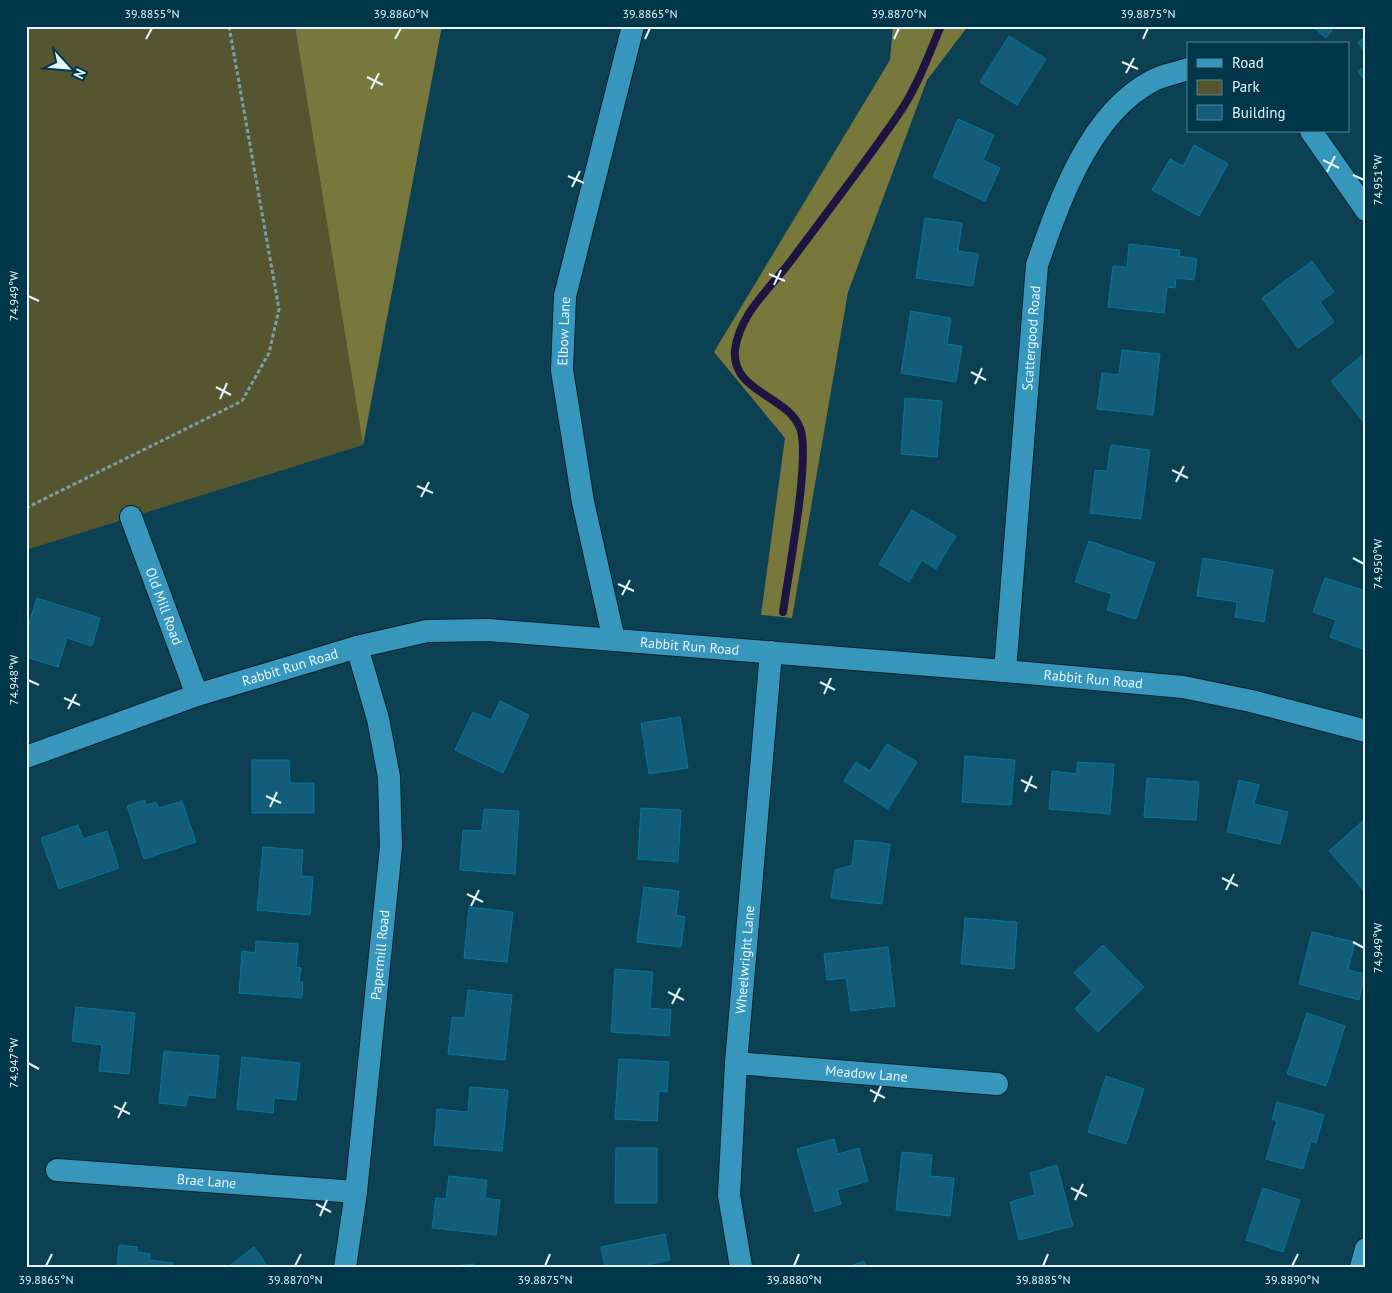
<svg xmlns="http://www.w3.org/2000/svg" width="1392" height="1293" font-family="'PT Sans',sans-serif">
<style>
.green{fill:#55552f}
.forest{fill:#78783c}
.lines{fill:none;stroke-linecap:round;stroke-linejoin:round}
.stream{stroke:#1e1441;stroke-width:8}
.building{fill:#125e7a;stroke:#02769a}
.minor-casing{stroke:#072531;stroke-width:24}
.path{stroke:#7b9eab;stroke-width:3;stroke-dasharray:4 2.5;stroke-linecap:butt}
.minor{stroke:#3796bb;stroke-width:22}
.ticks{fill:none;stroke:#e4f5fd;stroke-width:2}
.labels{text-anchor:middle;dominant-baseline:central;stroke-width:5;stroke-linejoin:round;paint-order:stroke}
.street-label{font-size:14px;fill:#e4f5fd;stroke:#003649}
.neatline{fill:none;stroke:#e4f5fd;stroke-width:2}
.ticks-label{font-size:12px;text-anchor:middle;fill:#e4f5fd}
</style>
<rect width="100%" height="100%" fill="#0c4154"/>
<path class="green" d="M26,26H295L363,445L26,550Z"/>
<g class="forest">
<path d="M295,26H442L363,445Z"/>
<path d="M893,26H968L927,80L848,292L792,618L761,615L785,438L714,352L890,60Z"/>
</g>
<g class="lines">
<path class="stream" d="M783,612C788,576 811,455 800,428C787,395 731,392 735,350C740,312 772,287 793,258C828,211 865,163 898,115C917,88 928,56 941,26"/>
</g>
<g class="building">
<path d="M1312,26H1335L1326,38Z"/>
<path d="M1009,36L1046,59L1017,105L980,82Z"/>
<path d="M1366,37V54L1358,42Z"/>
<path d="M1366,66V82L1358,71Z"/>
<path d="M958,119L994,135L983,160L1000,168L985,201L933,177Z"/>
<path d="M1194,145L1228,164L1199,216L1152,190L1170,159L1183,166Z"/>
<path d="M925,218L962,223L958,251L978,254L973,286L916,278Z"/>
<path d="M1129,244L1180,250L1179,256L1197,259L1194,280L1176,278L1175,288L1167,287L1164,313L1108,307L1113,266L1127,267Z"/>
<path d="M1312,261L1334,292L1320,302L1334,322L1298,348L1262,298Z"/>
<path d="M911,311L951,318L947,344L962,346L956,382L901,373Z"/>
<path d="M1122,350L1160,354L1153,415L1097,409L1102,373L1119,375Z"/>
<path d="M1366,352V425L1331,381Z"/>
<path d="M905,398L942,401L937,457L901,454Z"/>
<path d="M1111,445L1150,450L1141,519L1090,513L1095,470L1107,471Z"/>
<path d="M912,510L956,536L936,569L922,560L909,582L879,564Z"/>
<path d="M1089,541L1155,563L1136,619L1107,610L1112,594L1075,582Z"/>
<path d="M1203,558L1273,570L1264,622L1235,617L1237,602L1197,596Z"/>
<path d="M1325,578L1366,591V641L1363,649L1330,637L1336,620L1313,612Z"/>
<path d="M37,598L100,618L92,646L67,638L58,667L26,657V632Z"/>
<path d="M500,701L529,715L503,773L455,750L473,712L491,720Z"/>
<path d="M680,717L688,768L649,774L641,723Z"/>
<path d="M887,744L917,762L888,809L844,781L856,762L870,771Z"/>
<path d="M965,756L1015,760L1011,805L962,802Z"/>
<path d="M252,760H289L290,783H314V813H252Z"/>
<path d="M1077,762L1114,764L1110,814L1049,809L1052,771L1077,774Z"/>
<path d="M1147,778L1199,782L1196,820L1144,817Z"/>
<path d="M1239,780L1259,785L1254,804L1288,812L1280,844L1227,832Z"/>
<path d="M145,800L146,805L156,802L159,808L182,801L196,842L144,859L127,806Z"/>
<path d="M641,808L681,810L678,862L638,859Z"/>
<path d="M484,809L519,811L515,874L460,870L463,830L482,831Z"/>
<path d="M1366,818V893L1329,851Z"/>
<path d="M78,825L83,839L107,831L119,868L59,889L41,838Z"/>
<path d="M855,840L890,844L882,904L831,898L835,870L852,865Z"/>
<path d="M263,847L303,850L301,876L313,877L310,915L257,910Z"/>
<path d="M644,887L679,891L676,915L685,917L681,947L637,942Z"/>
<path d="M469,907L513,912L507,962L464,958Z"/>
<path d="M965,918L1017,922L1014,969L961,964Z"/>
<path d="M1312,932L1355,942L1348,970L1365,974L1359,1000L1299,984Z"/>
<path d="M256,941L298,944L296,967L301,968L299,982H303L302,998L239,993L242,951L255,953Z"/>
<path d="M1103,945L1144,987L1098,1032L1075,1009L1092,991L1074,973Z"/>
<path d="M888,947L895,1006L851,1011L846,978L827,980L824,954Z"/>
<path d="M615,969L653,972L650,1008L671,1010L669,1036L611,1032Z"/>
<path d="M468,990L512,995L505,1060L448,1054L452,1017L465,1018Z"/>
<path d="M76,1007L135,1013L129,1074L99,1071L102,1045L72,1041Z"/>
<path d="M1307,1013L1345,1026L1326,1086L1287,1074Z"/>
<path d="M164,1051L219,1056L215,1098L188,1095L186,1106L159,1103Z"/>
<path d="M242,1057L300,1063L296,1100L274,1098L273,1113L237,1109Z"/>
<path d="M619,1059L669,1062L667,1092L659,1091L657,1121L615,1119Z"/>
<path d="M1106,1076L1144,1089L1126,1144L1088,1132Z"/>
<path d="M470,1087L508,1090L502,1151L434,1145L437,1109L468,1112Z"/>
<path d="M1277,1102L1324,1115L1316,1143L1311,1141L1303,1169L1266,1159L1277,1121L1272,1119Z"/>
<path d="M834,1139L838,1154L859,1148L868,1181L837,1190L841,1204L815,1212L797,1149Z"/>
<path d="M616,1148H657V1203H615Z"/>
<path d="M902,1152L932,1155L930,1176L954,1178L950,1216L896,1210Z"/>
<path d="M1057,1165L1073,1226L1019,1240L1010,1202L1035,1195L1030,1173Z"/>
<path d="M449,1176L487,1180L485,1198L500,1200L496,1235L432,1228L436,1198L446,1199Z"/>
<path d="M1263,1188L1300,1200L1283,1252L1246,1240Z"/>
<path d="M665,1234L670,1260L647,1265V1267H605L601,1247Z"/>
<path d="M119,1245L137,1247V1252L150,1254L149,1260L173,1263L172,1267H117Z"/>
<path d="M254,1247L268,1267H228Z"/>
<path d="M864,1261L867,1267H849Z"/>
<path d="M474,1264V1267H446Z"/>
</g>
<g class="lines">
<g class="minor-casing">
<g id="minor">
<path d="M1311,131L1366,210"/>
<path id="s1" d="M131,517L197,695"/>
<path id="s2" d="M614,640L583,502L562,370L565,296L633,26"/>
<path id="s3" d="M1005,671L1037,265C1059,202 1089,114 1152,81C1163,75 1177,73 1188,69"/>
<path id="s4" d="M26,757L197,695L357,647L427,631L488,630L1005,671L1183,687L1251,701L1366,731"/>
<path id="s5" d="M736,1063L997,1084"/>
<path id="s6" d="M57,1170L356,1192"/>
<path id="s7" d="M345,1267L356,1192L391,847L389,777L378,719L357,647"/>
<path id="s8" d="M741,1267L729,1195L736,1063L771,652"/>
<path d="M1361,1267L1366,1249"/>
</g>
</g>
<path class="path" d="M26,508L242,401L269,353L279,309L229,26"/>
<use href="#minor" class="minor"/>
</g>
<path class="ticks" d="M146,39L152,28M395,39L401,28M645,39L650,28M894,39L899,28M1143,39L1148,28M1122,62L1138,69M1126,73L1134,58M367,77L383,85M371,89L379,73M1323,160L1339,168M1327,172L1335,156M1353,175L1364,180M568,176L584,183M572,187L580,171M769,274L785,281M774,285L781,270M28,296L39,301M971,372L986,380M975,384L982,368M216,387L231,395M220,399L227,383M1172,470L1188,478M1176,482L1184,466M417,486L433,493M421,497L429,482M1353,558L1364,564M618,584L634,591M622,595L630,580M28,680L39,685M820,682L835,690M824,694L831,678M64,698L80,705M68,709L76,694M1021,780L1037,788M1025,792L1032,776M266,796L281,803M270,807L277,792M1222,878L1238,886M1226,890L1234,874M467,894L483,902M471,906L479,890M1353,942L1364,948M668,992L684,1000M672,1004L680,988M28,1063L39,1069M870,1090L885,1098M874,1102L881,1086M114,1106L130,1114M118,1118L126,1102M1071,1188L1087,1196M1075,1200L1083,1184M316,1204L331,1212M320,1216L327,1200M46,1266L52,1254M295,1266L301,1254M545,1266L550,1254M794,1266L799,1254M1043,1266L1048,1254M1292,1266L1298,1254"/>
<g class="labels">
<g class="street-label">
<text stroke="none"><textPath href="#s2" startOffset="314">Elbow Lane</textPath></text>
<text stroke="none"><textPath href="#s3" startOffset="334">Scattergood Road</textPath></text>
<text stroke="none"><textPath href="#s1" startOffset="95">Old Mill Road</textPath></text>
<text stroke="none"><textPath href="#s4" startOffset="684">Rabbit Run Road</textPath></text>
<text stroke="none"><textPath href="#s4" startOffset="279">Rabbit Run Road</textPath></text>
<text stroke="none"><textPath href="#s4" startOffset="1089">Rabbit Run Road</textPath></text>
<text stroke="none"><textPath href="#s7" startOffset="314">Papermill Road</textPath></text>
<text stroke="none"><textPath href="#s8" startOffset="309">Wheelwright Lane</textPath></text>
<text stroke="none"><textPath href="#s5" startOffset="131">Meadow Lane</textPath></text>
<text stroke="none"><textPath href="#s6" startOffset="150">Brae Lane</textPath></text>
</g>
</g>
<rect width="1392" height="1293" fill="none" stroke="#003649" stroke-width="55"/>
<rect x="1187" y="42" width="162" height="90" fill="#003649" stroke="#5b8291"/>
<rect x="1197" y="59" width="25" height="8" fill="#3796bb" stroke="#5b8291"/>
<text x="1232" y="68" font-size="15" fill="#e4f5fd">Road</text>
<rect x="1197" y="80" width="25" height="15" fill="#55552f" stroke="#5b8291"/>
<text x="1232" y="92" font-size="15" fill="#e4f5fd">Park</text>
<rect x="1197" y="105" width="25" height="15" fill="#125e7a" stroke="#5b8291"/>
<text x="1232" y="118" font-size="15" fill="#e4f5fd">Building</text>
<g transform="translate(68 68) rotate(116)" stroke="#003649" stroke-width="4" paint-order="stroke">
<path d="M0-4L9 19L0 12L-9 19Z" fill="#e4f5fd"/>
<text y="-8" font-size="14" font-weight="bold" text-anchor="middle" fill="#e4f5fd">N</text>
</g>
<rect x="28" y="28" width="1336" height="1238" class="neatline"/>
<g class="ticks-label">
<text x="152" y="18">39.8855°N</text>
<text x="401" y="18">39.8860°N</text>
<text x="650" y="18">39.8865°N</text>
<text x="899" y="18">39.8870°N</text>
<text x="1148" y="18">39.8875°N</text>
<text transform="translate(1378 180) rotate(-90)" y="4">74.951°W</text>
<text transform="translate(14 296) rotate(-90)" y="4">74.949°W</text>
<text transform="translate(1378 564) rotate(-90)" y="4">74.950°W</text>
<text transform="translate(14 680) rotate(-90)" y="4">74.948°W</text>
<text transform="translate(1378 948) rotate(-90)" y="4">74.949°W</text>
<text transform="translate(14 1063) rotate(-90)" y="4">74.947°W</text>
<text x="46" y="1284">39.8865°N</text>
<text x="295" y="1284">39.8870°N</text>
<text x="545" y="1284">39.8875°N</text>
<text x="794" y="1284">39.8880°N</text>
<text x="1043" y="1284">39.8885°N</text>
<text x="1292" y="1284">39.8890°N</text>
</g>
</svg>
